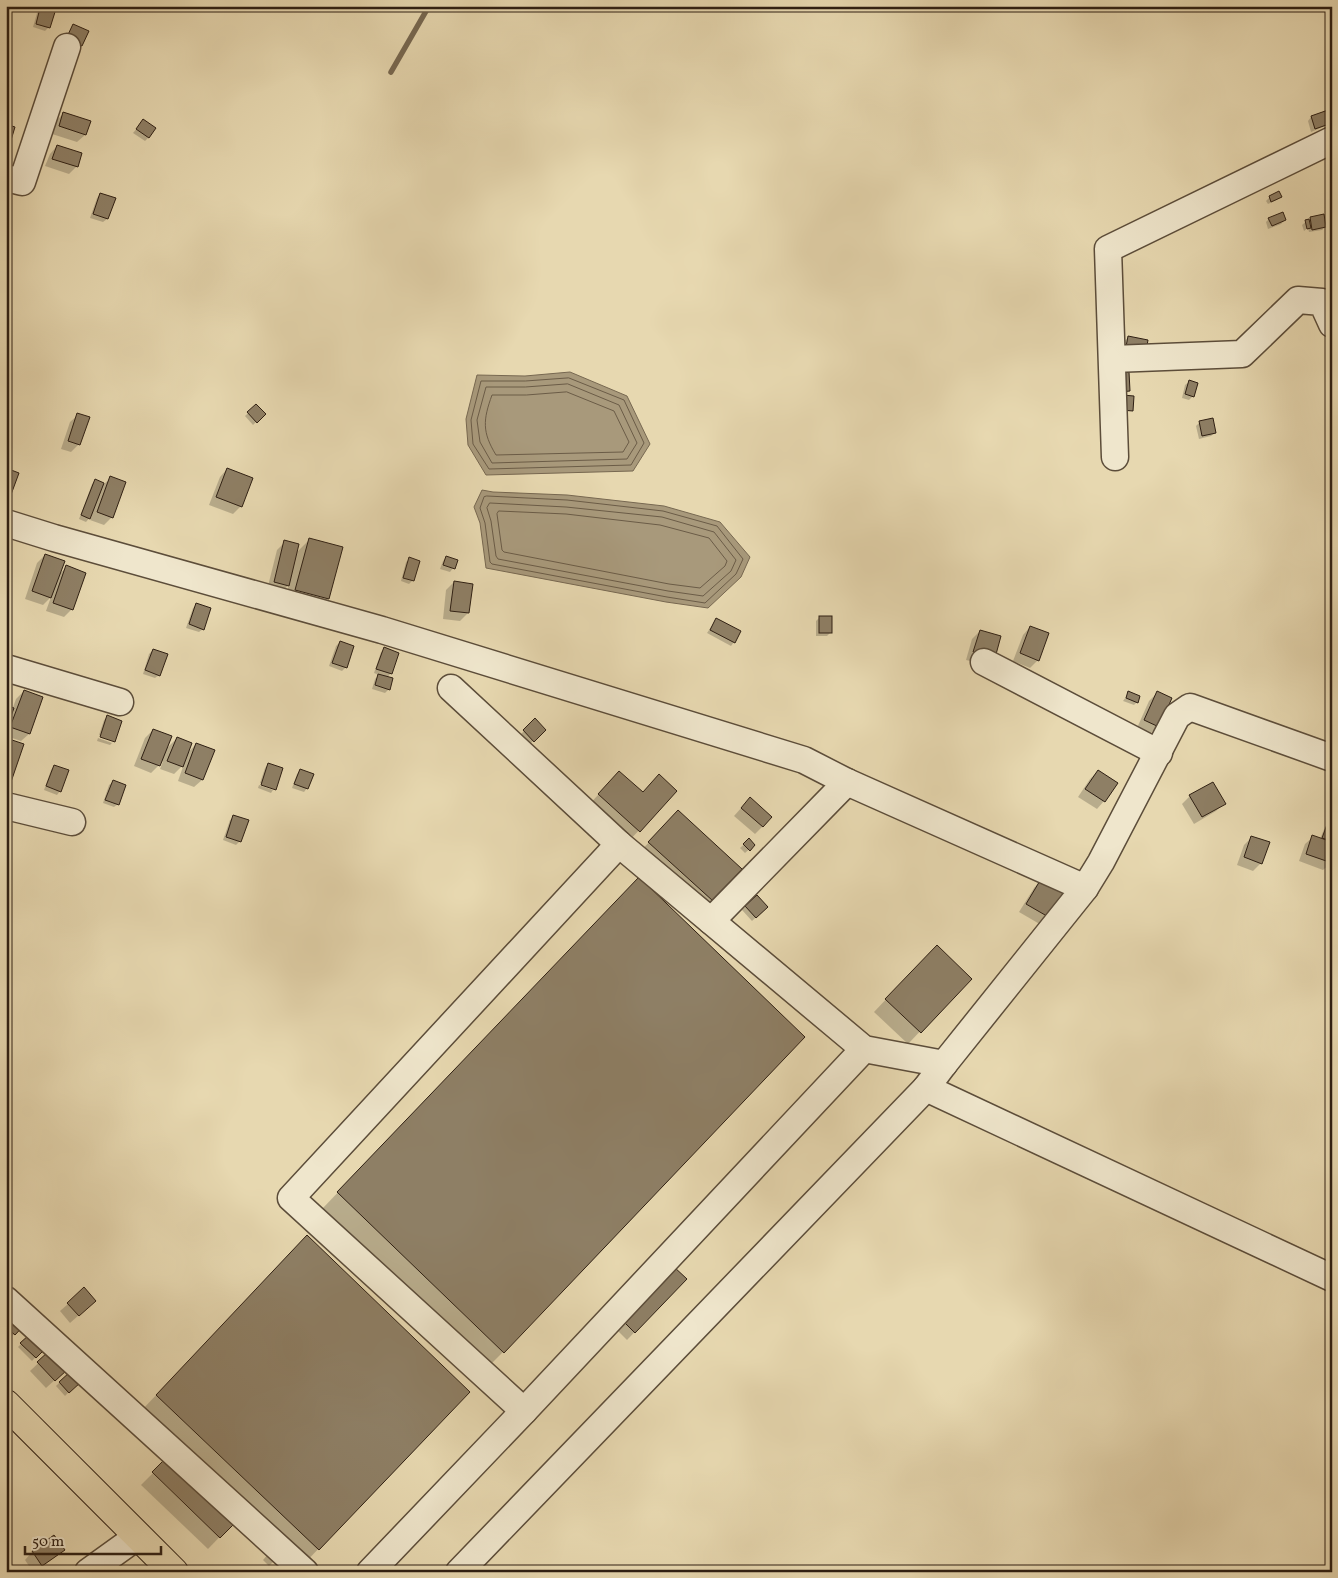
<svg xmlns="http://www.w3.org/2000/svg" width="1338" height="1578" font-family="Vollkorn,serif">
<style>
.water{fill:#a8997b;stroke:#776851}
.shadow{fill:#0003}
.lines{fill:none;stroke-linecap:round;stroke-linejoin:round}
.shore{stroke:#6b5c47;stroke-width:1}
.stream{stroke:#776851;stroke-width:5.5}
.building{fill:#8e7f65;stroke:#2e1f13}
.minor-casing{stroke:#5c4d3a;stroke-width:29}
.major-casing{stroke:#2e1f13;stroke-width:30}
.minor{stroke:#efe6cc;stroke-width:26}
.major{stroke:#e7d8b0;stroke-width:28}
</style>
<rect width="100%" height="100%" fill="#e7d8b0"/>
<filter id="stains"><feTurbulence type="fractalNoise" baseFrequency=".004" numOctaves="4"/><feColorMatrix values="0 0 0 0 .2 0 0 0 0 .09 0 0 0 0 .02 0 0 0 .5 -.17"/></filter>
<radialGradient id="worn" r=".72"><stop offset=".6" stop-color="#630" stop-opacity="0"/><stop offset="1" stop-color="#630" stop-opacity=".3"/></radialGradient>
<g class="water">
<path d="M570,372L627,396L650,444L633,471L486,475L468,445L466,419L477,375L525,376Z"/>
<path d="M482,490L493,492L567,495L664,506L720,522L750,557L741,577L708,608L666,602L486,568L480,523L474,507Z"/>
</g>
<g class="shadow">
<path d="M26,6H38L34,11L26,8Z"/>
<path d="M44,6H60L53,14L49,27L45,31L33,27L37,13L41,10L52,13Z"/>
<path d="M1330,111L1332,123L1311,132L1308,121L1311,117Z"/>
<path d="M64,113L85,135L77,142L52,134L56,121Z"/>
<path d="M143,121L148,138L145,141L133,133Z"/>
<path d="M57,146L77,166L69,174L45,166L50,154Z"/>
<path d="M100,194L107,219L103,222L90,218L97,198Z"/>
<path d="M1270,197H1280L1277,200L1268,204L1266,201Z"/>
<path d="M1310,218L1325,227L1322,230L1309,232L1308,228L1304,231L1302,225Z"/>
<path d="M1269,219L1285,220L1281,224L1268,229L1266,222Z"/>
<path d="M1128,338L1146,341L1123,350L1124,341Z"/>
<path d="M1189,382L1193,396L1189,400L1182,398L1185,385Z"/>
<path d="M256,406L264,414L253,425L245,416Z"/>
<path d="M78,415L79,444L71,452L61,449L70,422Z"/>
<path d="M1200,422L1215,433L1211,436L1199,439L1196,426Z"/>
<path d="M227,469L241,506L233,514L209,505L220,477Z"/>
<path d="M111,478L112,517L104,525L90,520L92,515L86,522L79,519L92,484L95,481L104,484Z"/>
<path d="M309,540L342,548L328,599L316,611L284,602L289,585L280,593L267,590L277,550L285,542L296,553Z"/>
<path d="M45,555L58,575L67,567L72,609L64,617L46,611L51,597L43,605L25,599L37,563Z"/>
<path d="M446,557L456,561L453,568L450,572L440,569L443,561Z"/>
<path d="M410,559L413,580L409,584L401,581L406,562Z"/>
<path d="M454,582L468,613L460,621L443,619L446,590Z"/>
<path d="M197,604L203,629L199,632L186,628L193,608Z"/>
<path d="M819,618L831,632L827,636H816V621Z"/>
<path d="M716,620L734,642L731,646L707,633Z"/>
<path d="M1030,627L1038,660L1030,668L1013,661L1023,635Z"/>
<path d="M980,631L986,665L966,660L972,639Z"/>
<path d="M340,642L346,667L342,671L329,666L336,646Z"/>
<path d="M385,649L398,653L390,674L387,678L389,689L385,693L372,689L375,679L379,675L374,673L381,652Z"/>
<path d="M153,650L159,675L155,678L143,674L149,654Z"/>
<path d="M24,691L42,697L29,734L21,741L6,736V727L16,699Z"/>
<path d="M1129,693L1137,702L1134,705L1123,701Z"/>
<path d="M1157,693L1158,726L1150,734L1137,728L1149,701Z"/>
<path d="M107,717L121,721L113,742V741L99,735L104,720Z"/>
<path d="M535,720L544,730L530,744L520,735Z"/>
<path d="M153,730L165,750L177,738L186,755L196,744L202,780L194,787L178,781L184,764L174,774L160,769L163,761L151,773L134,766L145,738Z"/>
<path d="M98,738L112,743L110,745L97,741Z"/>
<path d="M268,764L274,788L260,783L265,768Z"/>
<path d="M54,766L60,791L57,795L44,790L51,770Z"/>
<path d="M300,771L307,788L304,792L292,788L297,774Z"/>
<path d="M1098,771L1104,801L1097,809L1078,797L1090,779Z"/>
<path d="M113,782L118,804L114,807L103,803L109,785Z"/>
<path d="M608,784L642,793L676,791L627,843L587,807Z"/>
<path d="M259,785L273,790L271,793L258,788Z"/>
<path d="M1190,796L1224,803L1216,811L1194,824L1182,804Z"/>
<path d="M742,807L763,826L755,834L734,816Z"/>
<path d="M234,817L240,841L236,845L223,840L230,820Z"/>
<path d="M666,824L712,900L700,912L637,855Z"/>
<path d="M1328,824L1332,825L1331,863L1323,870L1299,861L1305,844L1313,837L1320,839L1325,827Z"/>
<path d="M1252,837L1261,863L1253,871L1237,865L1244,845Z"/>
<path d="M749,840L754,845L745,853L740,848Z"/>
<path d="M1041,880L1065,895L1043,926L1019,912L1034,888Z"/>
<path d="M623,895L503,1352L487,1368L322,1209Z"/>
<path d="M757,896L767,907L752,921L742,910Z"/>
<path d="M925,958L970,979L908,1044L874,1012Z"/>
<path d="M291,1253L468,1392L302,1566L141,1411Z"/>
<path d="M685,1279L627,1340L615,1328Z"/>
<path d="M68,1304L87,1308L70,1323L60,1311Z"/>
<path d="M6,1306L25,1323L6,1342Z"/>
<path d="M29,1336L42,1350L32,1361L18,1347Z"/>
<path d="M49,1353L57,1378L46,1388L30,1371Z"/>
<path d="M70,1372L79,1382L65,1396L56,1386Z"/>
<path d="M167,1459L233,1523L208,1549L141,1485Z"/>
<path d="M54,1537L63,1550L55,1557L35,1572H33L25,1560L32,1552Z"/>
<path d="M270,1552L277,1558L269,1566L263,1560Z"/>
</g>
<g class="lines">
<g class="shore">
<path d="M569,378L624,400L644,443L631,465L489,469L473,444L471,420L481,381H525Z"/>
<path d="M568,384L619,405L637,443L627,459L492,463L480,442L477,420L486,387H525Z"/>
<path d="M567,392L614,411L629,442L623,452L496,455C482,432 483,420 492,395H526Z"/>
<path d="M487,496L567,500L663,511L717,526L743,559L736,574L705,603L667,597L492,564L490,562L485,523L480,508L484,497Z"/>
<path d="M490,503L566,507L662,517L714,532L736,560L731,571L703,596L668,591L498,559L496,556L491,521L487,508Z"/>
<path d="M499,511L566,514L660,525L709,538L727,561L725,566L700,588L669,584L504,552L502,550L497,514Z"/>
</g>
<path class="stream" d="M391,72L429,6"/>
</g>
<g class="building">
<path d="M40,8L55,12L50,28L36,24Z"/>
<path d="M73,24L89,31L82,46L66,39Z"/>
<path d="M1331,109L1332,123L1315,129L1311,116Z"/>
<path d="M63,112L91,121L86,135L59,126Z"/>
<path d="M143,119L156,128L149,138L136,129Z"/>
<path d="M6,124L15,127L8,150H6Z"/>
<path d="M57,145L82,153L78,167L52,159Z"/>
<path d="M1279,191L1282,197L1271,202L1269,196Z"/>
<path d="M100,193L116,198L108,219L93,214Z"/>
<path d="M1283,212L1286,220L1272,226L1268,218Z"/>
<path d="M1324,214L1326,227L1312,230L1310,217Z"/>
<path d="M1309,219L1311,228L1307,229L1305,220Z"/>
<path d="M1128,336L1148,340L1146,351L1126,347Z"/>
<path d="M1129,372L1130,391L1120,392L1119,373Z"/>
<path d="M1189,380L1198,383L1194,397L1185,394Z"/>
<path d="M1122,395L1134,396L1133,411L1121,410Z"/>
<path d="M256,404L266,414L257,423L247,412Z"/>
<path d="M77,413L90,417L80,445L68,441Z"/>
<path d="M1213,418L1216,433L1202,436L1199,421Z"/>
<path d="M6,468L19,473L9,500L6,499Z"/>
<path d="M227,468L253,478L242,507L216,497Z"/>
<path d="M110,476L126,482L113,518L97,512Z"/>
<path d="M95,479L104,483L90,519L81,515Z"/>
<path d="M309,538L343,547L329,599L295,590Z"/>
<path d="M284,540L299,544L289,586L274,582Z"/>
<path d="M45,554L65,561L51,598L32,591Z"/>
<path d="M446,556L458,560L455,569L443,565Z"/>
<path d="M409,557L420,561L414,581L403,578Z"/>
<path d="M66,565L86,573L73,610L53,603Z"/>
<path d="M454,581L473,584L469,613L450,611Z"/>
<path d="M196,603L211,608L204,630L189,624Z"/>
<rect x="819" y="616" width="13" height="17"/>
<path d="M716,618L741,631L735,643L710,630Z"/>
<path d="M1030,626L1049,633L1039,661L1020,653Z"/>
<path d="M980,630L1001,636L995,658L973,652Z"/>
<path d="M340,641L354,646L347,668L332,663Z"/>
<path d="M384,647L399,653L392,674L376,669Z"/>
<path d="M153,649L168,654L160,676L145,670Z"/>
<path d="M378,674L393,678L390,690L375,685Z"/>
<path d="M24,690L43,697L30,734L10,727Z"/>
<path d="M1128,691L1140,696L1138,703L1126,698Z"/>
<path d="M1157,691L1172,698L1159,727L1144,720Z"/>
<path d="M6,705L14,708L7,727H6Z"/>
<path d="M107,715L122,721L115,742L100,737Z"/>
<path d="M535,718L546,730L534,742L523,730Z"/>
<path d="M153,729L172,736L160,766L141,759Z"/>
<path d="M177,737L192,743L183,767L167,761Z"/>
<path d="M6,738L24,744L11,782L6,780Z"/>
<path d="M196,743L215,750L203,780L185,773Z"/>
<path d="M268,763L283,768L276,790L261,785Z"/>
<path d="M54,765L69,770L61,792L46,786Z"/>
<path d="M300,769L314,774L308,789L294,784Z"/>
<path d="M1098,770L1118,783L1105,802L1085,789Z"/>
<path d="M619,771L643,792L659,774L677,791L640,832L598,794Z"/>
<path d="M113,780L126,785L119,805L105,800Z"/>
<path d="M1213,782L1226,804L1202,817L1189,795Z"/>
<path d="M750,797L772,817L763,827L741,808Z"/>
<path d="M678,810L742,869L713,901L648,842Z"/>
<path d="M233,815L249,820L241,842L226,837Z"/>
<path d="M1328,822L1332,824V841L1322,838Z"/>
<path d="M1312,835L1332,842V863L1306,854Z"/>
<path d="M1251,836L1270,842L1262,864L1244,857Z"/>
<path d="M749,838L755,845L750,851L743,844Z"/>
<path d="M639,877L805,1037L504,1353L337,1192Z"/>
<path d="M1041,879L1066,894L1052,919L1026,904Z"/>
<path d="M757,895L768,907L756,918L745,906Z"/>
<path d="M937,945L972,979L921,1033L885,999Z"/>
<path d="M307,1235L470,1392L319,1550L156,1395Z"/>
<path d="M673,1266L687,1279L635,1333L622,1320Z"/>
<path d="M84,1287L96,1301L79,1316L67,1303Z"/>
<path d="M6,1304L26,1323L15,1335L6,1327Z"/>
<path d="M29,1335L44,1350L36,1358L20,1343Z"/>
<path d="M49,1351L67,1370L55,1381L37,1362Z"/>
<path d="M71,1371L81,1382L69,1393L59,1382Z"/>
<path d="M167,1457L235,1523L220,1538L152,1472Z"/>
<path d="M54,1535L65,1550L42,1566L32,1551Z"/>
</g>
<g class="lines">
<g class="minor-casing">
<g id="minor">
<path d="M6,178L22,182L67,47"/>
<path d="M1113,359L1242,354L1298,300L1322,302L1332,324"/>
<path d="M1115,457L1108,249L1332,140"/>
<path d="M6,523L54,538L382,630L804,760L847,782L1085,888L944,1064L926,1088"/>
<path d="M984,662L1159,753"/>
<path d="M6,668L120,702"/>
<path d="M451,688L619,844L864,1049L944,1064"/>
<path d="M6,806L72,822"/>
<path d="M1085,888L1101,862L1177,716L1190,707L1332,758"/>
<path d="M711,921L847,782"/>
<path d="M6,1300L305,1572"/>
<path d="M524,1411L291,1198L619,844"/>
<path d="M88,1572L138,1536"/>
<path d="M370,1572L524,1411L864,1049"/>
<path d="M459,1572L926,1088L1332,1278"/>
</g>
</g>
<g class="major-casing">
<path id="major" d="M6,1404L174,1572"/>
</g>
<use href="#minor" class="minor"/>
<use href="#major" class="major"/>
</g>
<rect width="1338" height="1578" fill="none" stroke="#e7d8b0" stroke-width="25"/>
<rect x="8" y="8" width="1323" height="1563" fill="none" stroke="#2e1f13" stroke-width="2.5"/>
<rect x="12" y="12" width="1313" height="1553" fill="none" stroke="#2e1f13"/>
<path d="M25 1546v8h136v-8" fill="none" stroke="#2e1f13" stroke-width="2.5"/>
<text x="32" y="1546" font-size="15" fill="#2e1f13" stroke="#efe6cc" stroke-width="4" paint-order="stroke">50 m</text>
<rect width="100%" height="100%" filter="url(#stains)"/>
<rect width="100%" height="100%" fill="url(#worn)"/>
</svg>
